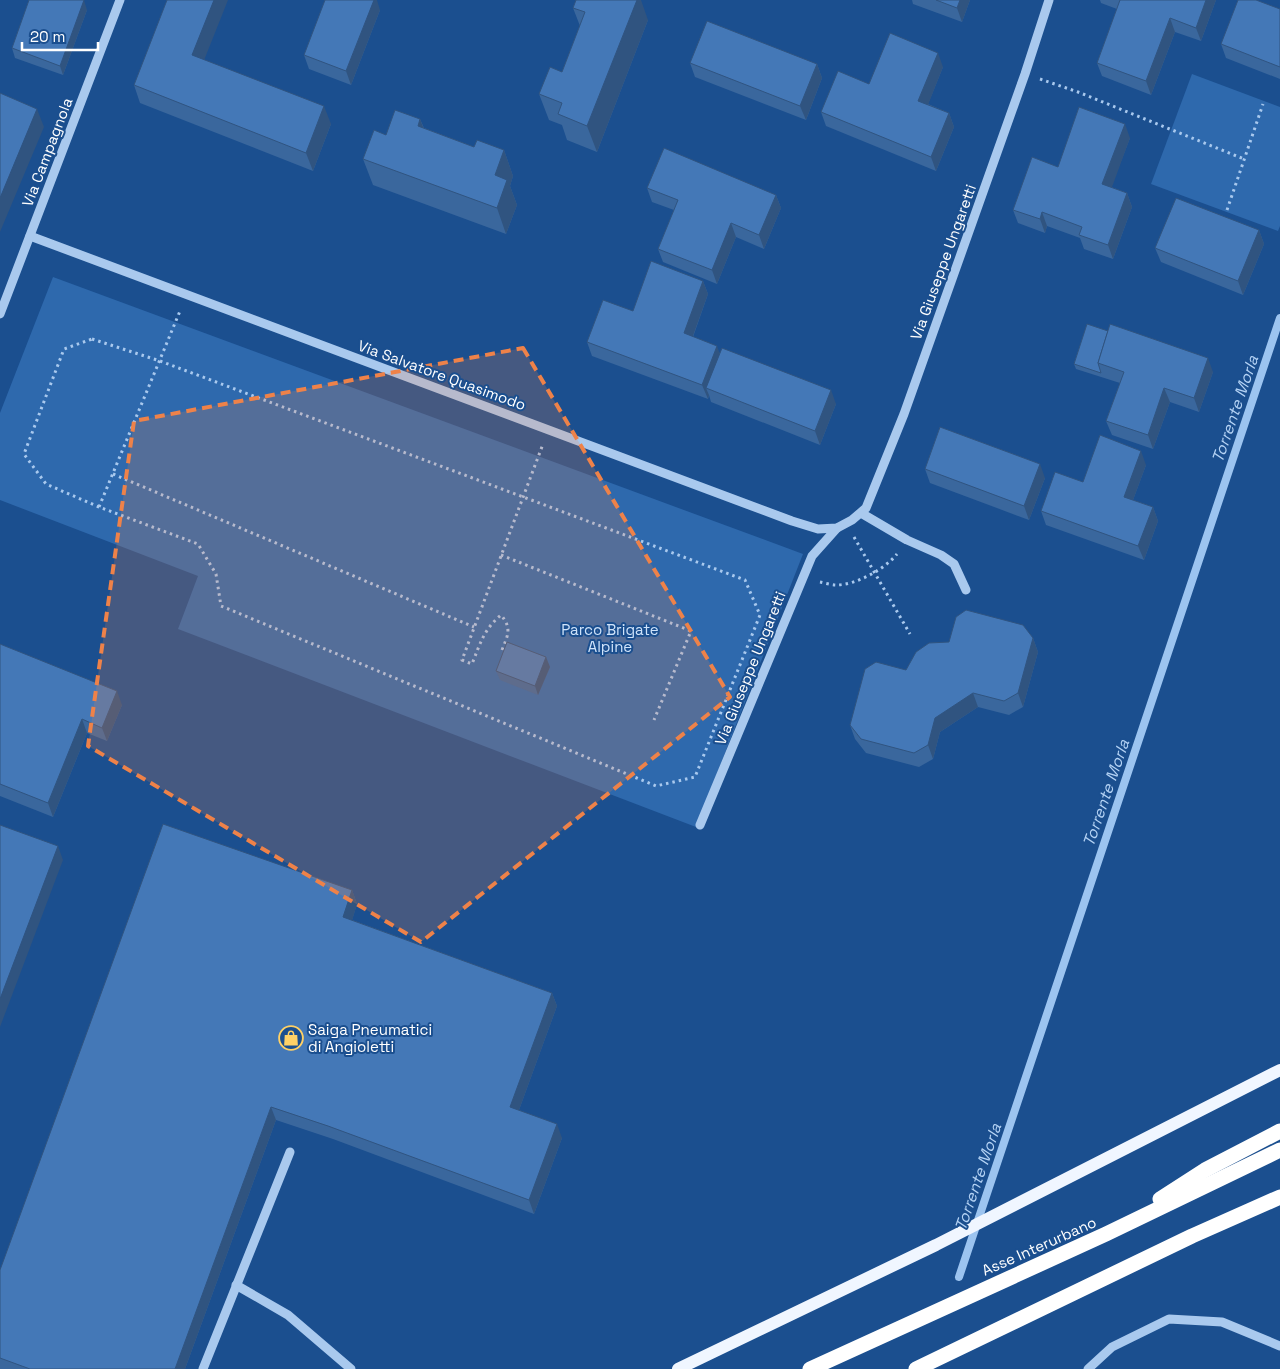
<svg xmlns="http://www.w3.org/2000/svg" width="1280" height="1369" font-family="'Space Grotesk',sans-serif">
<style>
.green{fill:#2e69ad}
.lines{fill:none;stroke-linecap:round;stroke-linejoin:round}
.stream{stroke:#9cc4f0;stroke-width:8}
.path{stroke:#a9c9ee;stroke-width:3;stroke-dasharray:2.5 4;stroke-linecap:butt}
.minor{stroke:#a9c9ee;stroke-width:9}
.major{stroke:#f0f6ff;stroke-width:12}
.highway{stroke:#fff;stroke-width:15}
.wall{fill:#3a679d}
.shaded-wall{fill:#305480}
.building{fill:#4478b7;stroke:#305480}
.marked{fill:#ee8249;fill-opacity:0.2;stroke:#ee8249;stroke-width:4;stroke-dasharray:10 6;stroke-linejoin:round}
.labels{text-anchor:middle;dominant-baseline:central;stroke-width:4;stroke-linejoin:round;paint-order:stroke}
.street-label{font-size:15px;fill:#fff;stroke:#1b4f8f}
.park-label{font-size:15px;fill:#cfe3fa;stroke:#1b4f8f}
.poi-label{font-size:15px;fill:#fff;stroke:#1b4f8f;text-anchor:start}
.water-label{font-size:16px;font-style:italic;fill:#b5d3f5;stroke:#1b4f8f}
</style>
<rect width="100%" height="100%" fill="#1b4f8f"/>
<g class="green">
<path d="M1192,74L1280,107V226L1278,231L1151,184Z"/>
<path d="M53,277L803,554L696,827L178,629L198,576L0,500V413Z"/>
</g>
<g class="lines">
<path class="stream" d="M959,1277L1280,318"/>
<g class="path">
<path d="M1040,79L1078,92L1244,159"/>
<path d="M1227,210L1263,104"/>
<path d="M92,339L160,361L745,580L760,615L695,777L656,786L221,606L216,574L198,544L99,507L46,484L24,454L64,349Z"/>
<path d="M113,474L474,627"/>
<path d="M99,507L180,311"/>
<path d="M854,537L910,634"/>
<path d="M501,555L691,631L654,720"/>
<path d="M820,582C825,583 831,585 836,585C856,585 885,569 897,554"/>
<path d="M502,650C508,635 512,628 501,615C484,629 480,644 472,664L462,660L543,444"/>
</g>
<g class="minor">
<path d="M30,236L792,521L818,529L837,528L852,520L866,508L904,414L1025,74L1049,0"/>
<path d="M0,314L120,0"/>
<path d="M861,513L907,540L941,555L954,564L966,590"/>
<path d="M700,825L812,556L837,528"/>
<path d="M236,1285L288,1315L351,1369"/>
<path d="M203,1369L290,1152"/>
<path d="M1088,1369L1112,1347L1169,1319L1222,1322L1280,1346"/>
</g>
<path class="major" d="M678,1369L936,1245L1280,1070"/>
<g class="highway">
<path d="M1160,1199L1205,1170L1280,1131"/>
<path d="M810,1369L1106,1234L1280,1150"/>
<path d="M916,1369L1192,1236L1280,1197"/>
</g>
</g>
<g class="wall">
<path d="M912,0H970L962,22L913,4Z"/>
<path d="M1100,0H1216L1201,41L1175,32L1151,95L1102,76L1097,63L1117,9L1101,3Z"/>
<path d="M573,8L648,20L597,152L567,140L562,125L549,120L539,94L562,72L580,26Z"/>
<path d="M1280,9V79L1226,58L1221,44Z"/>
<path d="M87,10L63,75L15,58L12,48Z"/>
<path d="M380,10L351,85L309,69L304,55Z"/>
<path d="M204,60L331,124L313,171L140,103L134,85Z"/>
<path d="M690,63L817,64L822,78L806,120L695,77Z"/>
<path d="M943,67L928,104L949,113L954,127L936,171L826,126L821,112L869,84Z"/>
<path d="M420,119L424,128L474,147L504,150L513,176L510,186L517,205L506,234L373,185L363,159L386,135Z"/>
<path d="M1130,138L1111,187L1127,193L1132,207L1113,259L1084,249L1080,238L1047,226L1045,233L1018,223L1013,210L1058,167Z"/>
<path d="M647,188L776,195L781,208L764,249L736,237L717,284L663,262L658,249L674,210L652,202Z"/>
<path d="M1259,230L1264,244L1243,295L1161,262L1155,248Z"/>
<path d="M703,281L708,294L693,337L720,353L836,404L820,445L711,402L709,395L708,399L592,356L587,342L633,311Z"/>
<path d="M1087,324L1213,372L1199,412L1170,402L1153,449L1112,435L1106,421L1120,383L1076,369L1074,364Z"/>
<path d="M1146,465L1133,500L1153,507L1158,521L1144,560L1046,525L1041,511L1083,482Z"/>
<path d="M925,469L1045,478L1029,520L930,483Z"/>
<path d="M1033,638L1038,652L1023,707L1009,715L978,707L940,732L933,759L919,767L866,753L855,739L850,725L906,670Z"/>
<path d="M0,644L122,705L107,741L87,733L53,817L0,796Z"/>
<path d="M546,657L550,667L538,695L500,680L496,671Z"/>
<path d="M352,890L357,904L352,920L552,993L557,1006L519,1110L562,1138L534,1214L333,1139L276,1120L185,1369H0V1270Z"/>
</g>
<g class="shaded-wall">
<path d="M84,0L87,10L63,75L60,66Z"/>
<path d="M214,0H228L199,73L192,55Z"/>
<path d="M374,0H377L380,10L351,85L346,71Z"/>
<path d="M637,0H641L648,20L597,152L587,126Z"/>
<path d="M960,0H970L962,22L957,8Z"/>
<path d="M1206,0H1216L1201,41L1196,28Z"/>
<path d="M1170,18L1175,32L1151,95L1146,81Z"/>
<path d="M938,53L943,67L924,115L918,101Z"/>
<path d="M817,64L822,78L806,120L800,106Z"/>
<path d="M324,106L331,124L313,171L306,153Z"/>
<path d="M37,109L44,127L0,232V198Z"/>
<path d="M949,113L954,127L936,171L931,157Z"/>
<path d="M420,119L430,145L418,126Z"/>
<path d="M1125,124L1130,138L1108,198L1102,184Z"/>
<path d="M504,150L513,176L510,186L517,205L506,234L497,208L495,175Z"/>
<path d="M1127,193L1132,207L1113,259L1108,245Z"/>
<path d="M776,195L781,208L764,249L759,235Z"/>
<path d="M1042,212L1047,226L1045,233L1040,219Z"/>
<path d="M731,223L736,237L717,284L712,270Z"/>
<path d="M1259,230L1264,244L1243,295L1238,281Z"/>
<path d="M703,281L708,294L689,347L684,333Z"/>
<path d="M717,346L722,360L706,388L709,395L708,399L702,385Z"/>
<path d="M1208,358L1213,372L1199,412L1194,398Z"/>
<path d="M1164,388L1170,402L1153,449L1148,435Z"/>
<path d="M831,390L836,404L820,445L815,431Z"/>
<path d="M1141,451L1146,465L1129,511L1124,497Z"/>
<path d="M1040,464L1045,478L1029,520L1024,506Z"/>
<path d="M1153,507L1158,521L1144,560L1138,546Z"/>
<path d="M1033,638L1038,652L1023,707L1018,693Z"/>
<path d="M546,657L550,667L538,695L535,686Z"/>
<path d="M117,691L122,705L107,741L102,728Z"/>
<path d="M973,693L978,707L940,732L933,759L928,745L935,718Z"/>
<path d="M82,719L87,733L53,817L48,803Z"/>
<path d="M58,846L63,860L0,1027V999Z"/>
<path d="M352,890L357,904L349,931L343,917Z"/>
<path d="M552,993L557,1006L515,1121L510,1107Z"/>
<path d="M271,1107L276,1120L185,1369H175Z"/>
<path d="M557,1124L562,1138L534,1214L529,1200Z"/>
</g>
<g class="building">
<path d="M29,0H84L60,66L12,48Z"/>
<path d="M167,0H214L192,55L324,106L306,153L134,85Z"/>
<path d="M325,0H374L346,71L304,55Z"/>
<path d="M576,0H637L587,126L558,114L562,103L539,94L550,67L562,72L585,12L573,8Z"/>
<path d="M936,0H960L957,8Z"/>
<path d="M1120,0H1206L1196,28L1170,18L1146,81L1097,63Z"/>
<path d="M1238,0H1256L1280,9V67L1221,44Z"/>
<path d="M707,21L817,64L800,106L690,63Z"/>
<path d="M890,33L938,53L918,101L949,113L931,157L821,112L838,71L869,84Z"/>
<path d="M0,93L37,109L0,198Z"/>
<path d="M1079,107L1125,124L1102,184L1127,193L1108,245L1079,235L1082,227L1042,212L1040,219L1013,210L1032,157L1058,167Z"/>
<path d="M395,110L420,119L418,126L474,147L477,140L504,150L495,175L507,180L497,208L363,159L374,130L386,135Z"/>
<path d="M664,148L776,195L759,235L731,223L712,270L658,249L678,200L647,188Z"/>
<path d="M1176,198L1259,230L1238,281L1155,248Z"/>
<path d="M651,261L703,281L684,333L717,346L702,385L587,342L603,300L633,311Z"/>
<path d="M1087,324L1108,331L1098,363L1101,373L1074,364Z"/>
<path d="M1110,324L1208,358L1194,398L1164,388L1148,435L1106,421L1124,372L1098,363Z"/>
<path d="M722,348L831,390L815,431L706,388Z"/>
<path d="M940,427L1040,464L1024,506L925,469Z"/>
<path d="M1100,435L1141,451L1124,497L1153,507L1138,546L1041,511L1055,472L1083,482Z"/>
<path d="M966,610L1023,625L1033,638L1018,693L1004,701L973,693L935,718L928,745L914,753L861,739L850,725L865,669L876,662L906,670L916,652L929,643L949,642L956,617Z"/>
<path d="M507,642L546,657L535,686L496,671Z"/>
<path d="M0,644L117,691L102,728L82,719L48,803L0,784Z"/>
<path d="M163,824L352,890L343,917L552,993L510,1107L557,1124L529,1200L328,1126L271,1107L175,1369H30L0,1358V1270Z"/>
<path d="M0,825L58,846L0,999Z"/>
</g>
<path class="marked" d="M523,348L730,697L421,942L88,746L134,421Z"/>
<defs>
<g id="shop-ring" transform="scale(1.25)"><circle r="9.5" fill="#1b4f8f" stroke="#ffd166" stroke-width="1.5"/><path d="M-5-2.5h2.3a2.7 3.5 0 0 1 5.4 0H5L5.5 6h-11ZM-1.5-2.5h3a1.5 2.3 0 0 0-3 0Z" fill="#ffd166"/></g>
</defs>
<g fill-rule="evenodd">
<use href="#shop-ring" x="291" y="1038"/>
</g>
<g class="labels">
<g class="street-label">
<text transform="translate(47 152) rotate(-69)">Via Campagnola</text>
<text transform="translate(943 262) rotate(-70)">Via Giuseppe Ungaretti</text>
<text transform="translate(442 375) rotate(20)">Via Salvatore Quasimodo</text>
<text transform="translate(750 668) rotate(-68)">Via Giuseppe Ungaretti</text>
<text transform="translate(1039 1246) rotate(-24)">Asse Interurbano</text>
</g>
<g class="park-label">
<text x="610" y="629">Parco Brigate<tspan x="610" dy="17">Alpine</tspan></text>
</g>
<g class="poi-label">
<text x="308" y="1029">Saiga Pneumatici<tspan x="308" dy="17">di Angioletti</tspan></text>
</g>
<g class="water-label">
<text transform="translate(1235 409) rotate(-71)">Torrente Morla</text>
<text transform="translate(1106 793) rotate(-71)">Torrente Morla</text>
<text transform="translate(978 1177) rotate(-71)">Torrente Morla</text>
</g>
</g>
<path d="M22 42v8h76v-8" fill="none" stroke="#ffffff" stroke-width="2.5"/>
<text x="30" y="42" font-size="15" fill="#ffffff" stroke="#1b4f8f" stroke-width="4" paint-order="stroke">20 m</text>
</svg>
